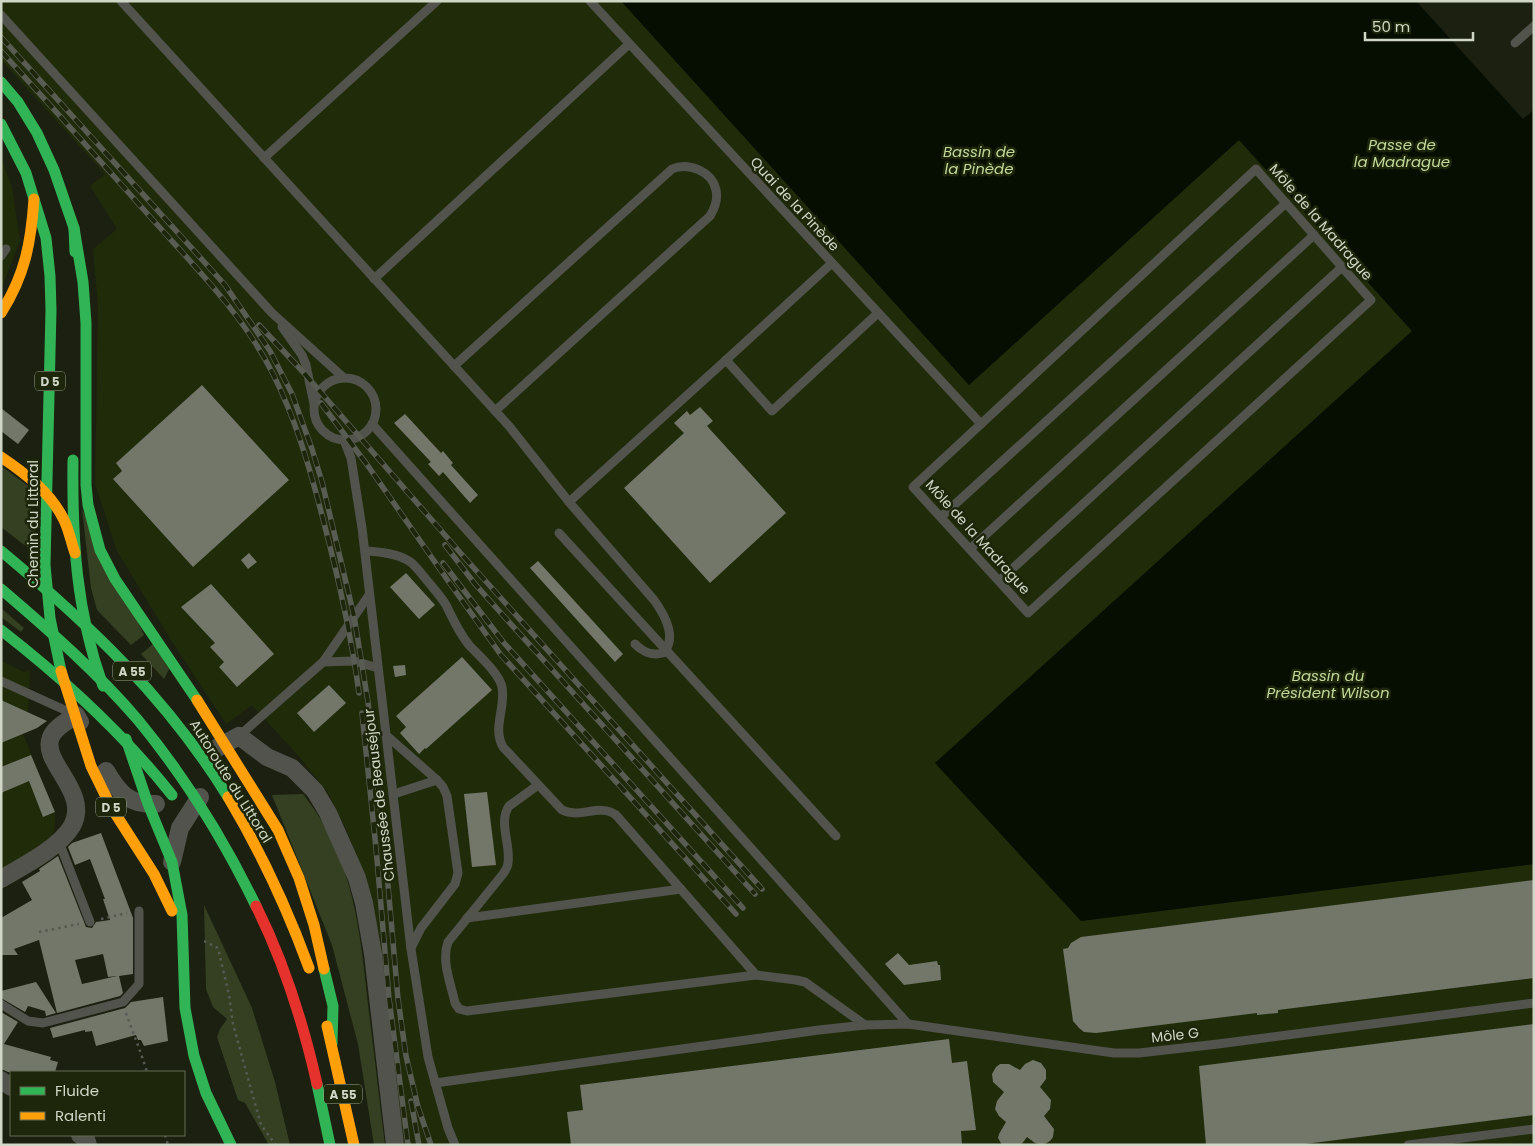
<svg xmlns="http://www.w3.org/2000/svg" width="1535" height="1146" font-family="Poppins,sans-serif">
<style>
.built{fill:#202b0a}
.green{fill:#354022}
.water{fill:#060d01}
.building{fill:#72776a;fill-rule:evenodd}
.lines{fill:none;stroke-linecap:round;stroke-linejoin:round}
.path{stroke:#575a53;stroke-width:2.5;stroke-dasharray:2.5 4;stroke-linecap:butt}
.lane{stroke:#51534c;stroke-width:9}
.street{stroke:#51534c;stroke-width:18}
.fast{stroke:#30b455;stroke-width:11}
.slow{stroke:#ff9f0a;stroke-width:11}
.jam{stroke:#e5322d;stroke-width:11}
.rail-casing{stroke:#595c53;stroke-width:5.5}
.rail{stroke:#1d260a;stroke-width:4;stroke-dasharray:11;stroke-linecap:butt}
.labels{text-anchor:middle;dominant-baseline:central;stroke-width:5;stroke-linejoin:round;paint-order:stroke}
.shield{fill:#1d260a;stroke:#9aa28e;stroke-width:1}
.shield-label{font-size:12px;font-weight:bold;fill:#d0d7c6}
.street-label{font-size:14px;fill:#d0d7c6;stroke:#1d260a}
.water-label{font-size:15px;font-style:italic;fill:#c1d89a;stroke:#1d260a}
</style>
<rect width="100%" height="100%" fill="#1b2010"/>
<g class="built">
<path d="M1,1H621L969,385L1237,141H1241L1412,331L1081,921L1534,864V1145H402L364,876L348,833L328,793L301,759L252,705L226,724L171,640L117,551L95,484L98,307L93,249L117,229L90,186L105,174L1,60Z"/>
<path d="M1,158L12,187L20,241L1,290Z"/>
<path d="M1,661L24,672L30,671L28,715L35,718L37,728L23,734L55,812V824L54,832L51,837L1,872Z"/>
</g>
<g class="green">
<path d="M1,466L31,488C26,502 33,513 35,527C36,536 36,545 36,554L1,527Z"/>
<path d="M82,509L144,635L131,645L97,610L91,588Z"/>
<path d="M1,608L24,628L21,632L1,617Z"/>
<path d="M153,644L169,669L164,679L141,654Z"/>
<path d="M303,794C353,857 360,928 368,1005C374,1051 379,1098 385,1145H374L358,1044L332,945L272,795Z"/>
<path d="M204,905L252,1008L275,1082L290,1145H269L245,1103L238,1100L217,1037L220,1029L227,1019L213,1007L206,989Z"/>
</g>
<path class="water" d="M621,1H1416L1523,119L1534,110V864L1081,921L935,763L1412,331L1239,140L969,385Z"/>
<g class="building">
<path d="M202,385L289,480L193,567L113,479L122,471L116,463Z"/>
<path d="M700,407L713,421L707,426L786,513L710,583L624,488L684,433L674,423L687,411L690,415Z"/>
<path d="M1,408L29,430L18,444L1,431Z"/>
<path d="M405,414L441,453L443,451L453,463L451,465L478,495L470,503L443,472L439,476L428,464L431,462L394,423Z"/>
<path d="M249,553L257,562L248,569L241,560Z"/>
<path d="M538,561L623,654L615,662L530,568Z"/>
<path d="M406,573L435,605L419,619L390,587Z"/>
<path d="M211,584L274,654L237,687L219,667L224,662L210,647L215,643L181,607Z"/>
<path d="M462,657L492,690L426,749L425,748L419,754L400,733L406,727L396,716Z"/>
<path d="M405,665L406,675L395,677L393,666Z"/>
<path d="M329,685L346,703L314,732L297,713Z"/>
<path d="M1,700L47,721L37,728L1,743Z"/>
<path d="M31,755L55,812L43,817L29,781L1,793V767Z"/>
<path d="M487,792L496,865L472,867L464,794Z"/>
<path d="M101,833L133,918V974L119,976L123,993L120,996L57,1013L39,940L14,949L18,955H1V918L32,900L22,882L40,871L39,869L58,856L86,927L92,928L96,922L110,920L103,899H105L90,859L75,865L68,847L72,843ZM103,954L108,977L117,976L82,984L75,960Z"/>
<path d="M1534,880V978L1278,1010V1013L1257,1015V1013L1096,1033L1084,1032L1079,1028L1073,1021L1063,949L1068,948L1071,943L1081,937Z"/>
<path d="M898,953L909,965L937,961L938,965H940L941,980L904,985L885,964Z"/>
<path d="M36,982L56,1013L46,1016L45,1011L28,1006L25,1012L1,998V991Z"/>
<path d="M163,997L168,1041L144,1046L141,1040H138L136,1035L96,1046L92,1031L85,1032V1030L53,1038L50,1028L125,1008L131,1002Z"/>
<path d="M1,1012L18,1022L4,1044L51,1057L50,1060L58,1062L55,1072H8L1,1069Z"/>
<path d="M1534,1024V1115L1297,1145H1206L1199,1066Z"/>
<path d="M949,1039L952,1063L967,1061L976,1130L961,1131L962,1145H571L567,1112L583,1110L580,1085Z"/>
<path d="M1033,1060L1041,1063L1046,1070V1079L1040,1087L1051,1100L1050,1109L1044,1116L1054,1129L1053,1137L1050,1141L1043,1145L1035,1143L1027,1137L1021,1145H1002L998,1138L999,1134L1006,1122L999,1116L995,1109L997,1101L1004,1092L993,1082L992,1074L996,1067L1000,1064H1009L1020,1070L1025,1064Z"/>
</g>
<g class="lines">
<g class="path">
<path d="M101,919L127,913"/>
<path d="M39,932L79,924"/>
<path d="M204,941L218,948L229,995L233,1024L261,1125L276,1145"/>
<path d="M126,1013C133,1033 141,1052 147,1072"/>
<path d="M165,1135L168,1145"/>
</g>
<g class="lane">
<path d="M121,1L509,426L569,502L654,600C664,614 678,638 663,653C651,656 643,652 635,644"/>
<path d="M590,1L981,424"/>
<path d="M1,15L272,313L344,378"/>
<path d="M1515,43L1534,26"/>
<path d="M264,158L437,1"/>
<path d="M1256,169L1371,300L1028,613L913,487Z"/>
<path d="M1,256L6,249"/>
<path d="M374,279L629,44"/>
<path d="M282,327L302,355L306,365L314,404"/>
<path d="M726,360L832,263"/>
<path d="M454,366L672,169C688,162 712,171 716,190C718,199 715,208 710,216L495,411"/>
<circle cx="345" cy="409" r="31"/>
<path d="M372,424L908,1024"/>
<path d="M344,440L351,458L362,528L411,949L428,1057L448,1128L455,1145"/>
<path d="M569,502L726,360L772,411L878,313"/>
<path d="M941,517L1286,203"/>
<path d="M559,533L836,836"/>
<path d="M970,549L1314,235"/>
<path d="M365,551C379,552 396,553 409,561C415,565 420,572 425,578C432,587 440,595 446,605C453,619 459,633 469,645C479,656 499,673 502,687C506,708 492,728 503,747L562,810C581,819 599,803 616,815L756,975L467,1011L459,1009L455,1003C451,984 441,961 448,942L503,874C505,871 508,867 508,863C511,845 498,822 509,806L538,785"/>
<path d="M999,581L1342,267"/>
<path d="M323,662L354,661L378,668"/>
<path d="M1,681L69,712"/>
<path d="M386,735L437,780L443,787L447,796L458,873L455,884L421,928L411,948"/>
<path d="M239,736L323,662L369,595"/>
<path d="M394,794L437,780"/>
<path d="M59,842L90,922"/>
<path d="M467,918L681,889"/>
<path d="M756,975L796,980L805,982L865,1025"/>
<path d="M1,1004L28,1021L43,1023L123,1002L139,984V911"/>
<path d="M435,1083L819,1030L865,1025L908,1024L1114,1053H1139L1218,1044L1534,1003"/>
<path d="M1408,1145L1534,1129"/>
</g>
<g class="street">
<path d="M217,748L239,736L267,757L292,768L315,791L328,813L357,878L364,903L373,954L395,1145"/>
<path d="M106,771C119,793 129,805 156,804"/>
<path d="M172,862L180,828L200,797"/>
<path d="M1,879C23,866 59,848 72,826C91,792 40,762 51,737C55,727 68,721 76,715L80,722"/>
<path d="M1,1080L11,1087"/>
<path d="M80,1135L86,1139L88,1145"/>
</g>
<g class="fast">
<path d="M1,82L18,102L37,133L54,170L74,228L75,252"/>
<path d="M1,124L26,173L46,238L50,276L51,310L45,565L50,618L61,671"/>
<path d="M74,228L83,282L86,323V485L88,505L100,550L115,579L197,700"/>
<path d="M73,460C72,539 76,611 103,686"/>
<path d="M1,551C90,625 167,698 228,797"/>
<path d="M1,589C49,630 97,672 138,720C185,777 224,840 256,906"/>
<path d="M1,630C64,679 122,732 172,795"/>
<path d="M126,739L148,804L172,862L182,915L185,1008L194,1056L206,1093L231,1145"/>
<path d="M324,969L333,1006L332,1044"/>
<path d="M317,1084L330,1145"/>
</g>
<g class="slow">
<path d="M1,313C25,275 31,243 34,199"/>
<path d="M1,457C25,473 51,493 64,520C69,530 71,542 75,553"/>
<path d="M61,671L91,766L111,807L154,874L172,911"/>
<path d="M197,700L278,830L299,878L314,925L324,969"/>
<path d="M228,797C261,852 287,908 309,968"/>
<path d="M327,1026L354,1145"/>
</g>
<path class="jam" d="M256,906C284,962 303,1022 317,1084"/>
<g class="rail-casing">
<g id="rail">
<path d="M1,37L225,285L270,351L292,394L312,449L322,482L354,616L368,702L385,851L398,999L406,1056L418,1107L431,1145"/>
<path d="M1,51C52,107 103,164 153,220C196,268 243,315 272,372C296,419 310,469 323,519C338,576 351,634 359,693"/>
<path d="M259,325L304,373L464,557L762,889"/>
<path d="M321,403L368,466L446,578L501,655L736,914"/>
<path d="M445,545L475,584L500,612L755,894"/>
<path d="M443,563L504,643L743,908"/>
<path d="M362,713L376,848L389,998L408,1145"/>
<path d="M411,1101L419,1145"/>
</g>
</g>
<use href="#rail" class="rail"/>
</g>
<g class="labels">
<g class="shield">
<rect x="35" y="371.5" width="30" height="19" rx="4"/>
<rect x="113" y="661.5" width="38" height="19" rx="4"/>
<rect x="96" y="797.5" width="30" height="19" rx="4"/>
<rect x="324" y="1084.5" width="38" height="19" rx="4"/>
</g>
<g class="shield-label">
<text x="50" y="381">D 5</text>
<text x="132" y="671">A 55</text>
<text x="111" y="807">D 5</text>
<text x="343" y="1094">A 55</text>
</g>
<g class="street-label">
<text transform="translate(795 204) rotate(47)">Quai de la Pinède</text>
<text transform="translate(1321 222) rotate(49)">Môle de la Madrague</text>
<text transform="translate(33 524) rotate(-90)">Chemin du Littoral</text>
<text transform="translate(978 537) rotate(48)">Môle de la Madrague</text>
<text transform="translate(231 781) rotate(58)">Autoroute du Littoral</text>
<text transform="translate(379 795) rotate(-97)">Chaussée de Beauséjour</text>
<text transform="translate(1175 1035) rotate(-6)">Môle G</text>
</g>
<g class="water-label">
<text x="1402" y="144">Passe de<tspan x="1402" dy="17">la Madrague</tspan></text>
<text x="979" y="151">Bassin de<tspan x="979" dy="17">la Pinède</tspan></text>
<text x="1328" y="675">Bassin du<tspan x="1328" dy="17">Président Wilson</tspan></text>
</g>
</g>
<rect width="1535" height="1146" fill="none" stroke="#d0d7c6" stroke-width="5"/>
<rect x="10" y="1071" width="175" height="65" fill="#1d260a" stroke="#656d55"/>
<rect x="20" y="1087" width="25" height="8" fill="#30b455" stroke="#656d55"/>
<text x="55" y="1096" font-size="15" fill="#d0d7c6">Fluide</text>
<rect x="20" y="1112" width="25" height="8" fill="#ff9f0a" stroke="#656d55"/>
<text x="55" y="1121" font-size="15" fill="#d0d7c6">Ralenti</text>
<path d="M1365 32v8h108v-8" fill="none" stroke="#d0d7c6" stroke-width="2.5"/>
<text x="1372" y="32" font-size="15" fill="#d0d7c6" stroke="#1d260a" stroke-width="4" paint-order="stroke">50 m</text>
</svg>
